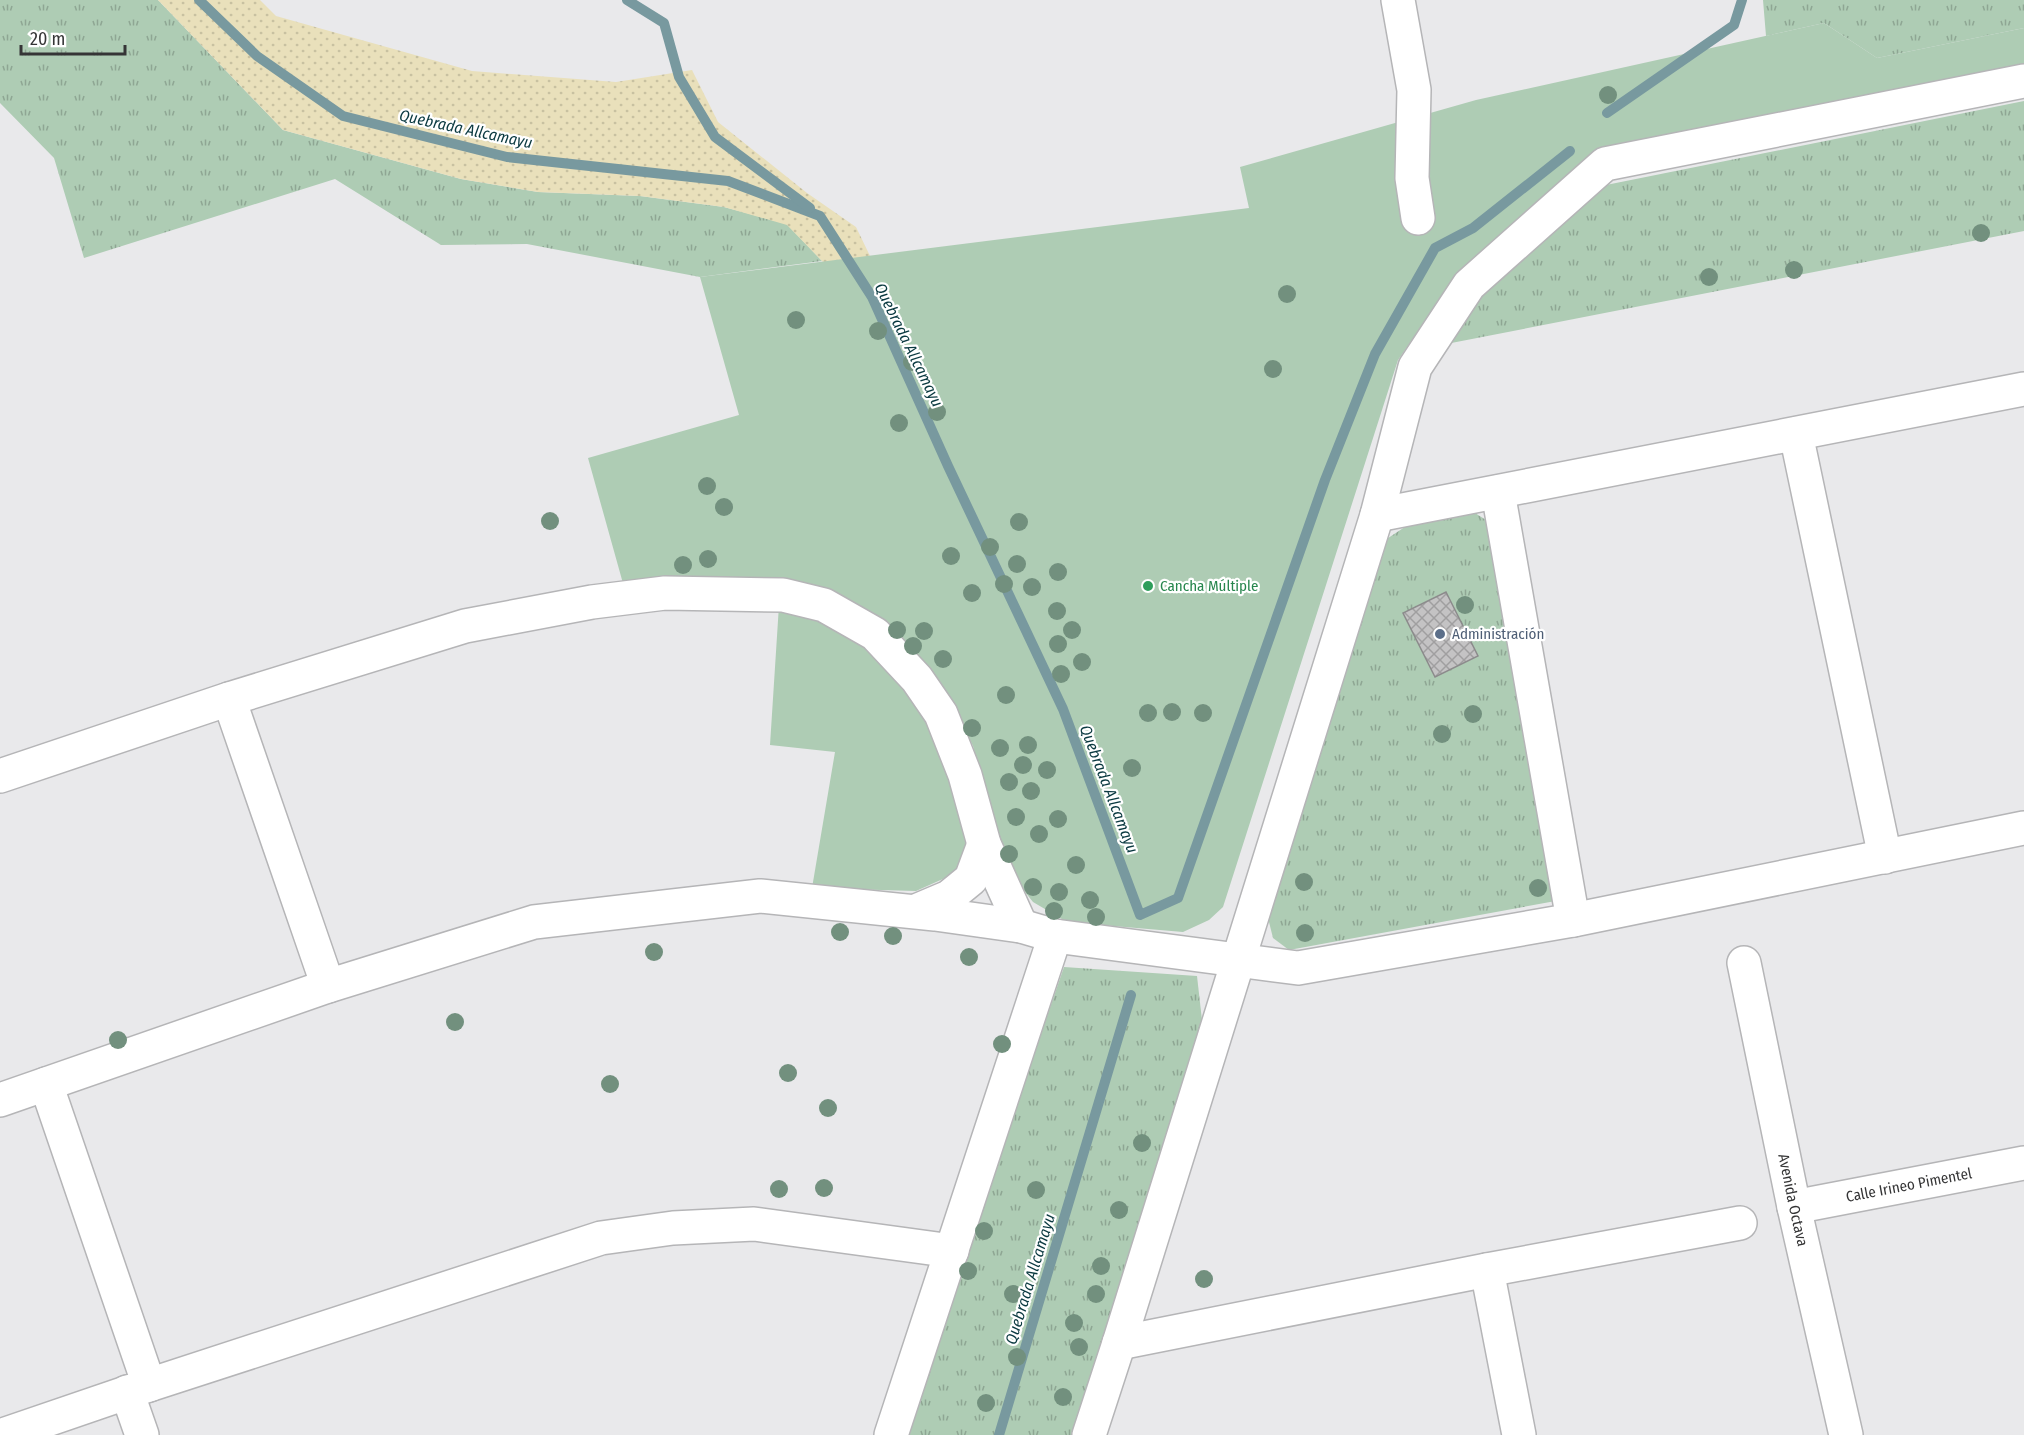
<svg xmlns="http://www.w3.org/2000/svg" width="2024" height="1435" font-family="'Fira Sans Condensed',sans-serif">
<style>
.grass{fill:url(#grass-tufts)}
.sand{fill:url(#sand-dots)}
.green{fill:#aeccb4}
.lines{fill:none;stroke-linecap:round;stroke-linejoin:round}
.stream{stroke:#78999f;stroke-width:10}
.building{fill:url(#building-cross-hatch);stroke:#8c8b8c;stroke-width:1.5}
.minor-casing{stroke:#b5b5b7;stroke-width:36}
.minor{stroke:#fff;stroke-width:33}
.tree{fill:#72907e}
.leisure-dot{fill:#2e9e5b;stroke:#fff;stroke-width:2}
.service-dot{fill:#5c6f8a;stroke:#fff;stroke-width:2}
.labels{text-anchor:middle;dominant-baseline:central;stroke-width:4.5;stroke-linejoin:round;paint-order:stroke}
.leisure-label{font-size:15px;fill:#27864d;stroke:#fff;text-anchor:start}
.service-label{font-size:15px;fill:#4e5e75;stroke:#fff;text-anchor:start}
.street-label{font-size:15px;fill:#353536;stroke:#fff}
.water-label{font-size:16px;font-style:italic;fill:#0a3940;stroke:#fff}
</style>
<defs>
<pattern id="grass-tufts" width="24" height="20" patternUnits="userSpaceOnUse" patternTransform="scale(1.5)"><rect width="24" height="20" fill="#aeccb4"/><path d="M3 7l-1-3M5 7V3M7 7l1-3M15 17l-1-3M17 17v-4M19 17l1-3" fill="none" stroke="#8ea693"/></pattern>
<pattern id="sand-dots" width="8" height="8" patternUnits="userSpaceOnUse" patternTransform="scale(1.5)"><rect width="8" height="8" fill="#e9e0bb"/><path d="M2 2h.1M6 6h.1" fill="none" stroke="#c8c1a1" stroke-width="1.8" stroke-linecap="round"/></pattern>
<pattern id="building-cross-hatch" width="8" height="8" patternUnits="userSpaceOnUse" patternTransform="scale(1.5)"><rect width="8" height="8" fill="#c4c3c4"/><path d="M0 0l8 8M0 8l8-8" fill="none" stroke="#a09fa0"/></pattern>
</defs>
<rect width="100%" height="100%" fill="#e9e9eb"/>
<g class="grass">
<path d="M0,0H158L283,130L461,179L538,192L640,196L724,207L787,224L822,261L700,277L527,244L441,245L335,179L84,258L54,158L0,103Z"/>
<path d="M1763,0H2024V28L1877,58L1824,23L1766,36Z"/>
<path d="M2024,101V231L1441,345L1480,286L1601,186Z"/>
<path d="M1472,511L1486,520L1561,900L1289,950L1273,938L1268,918L1382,542L1411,523Z"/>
<path d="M1064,967L1197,976L1203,1029L1071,1435H902Z"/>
</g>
<path class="sand" d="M158,0H260L276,16L472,71L616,82L692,70L718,122L807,193L856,227L988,500L822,261L787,225L724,207L640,196L538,192L461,179L283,130Z"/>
<g class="green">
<path d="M1824,23L1877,58L2024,28V66L1646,139L1599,151L1462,268L1398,360L1223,907L1209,920L1183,932L1067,922L1033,902L1009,872L997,837L973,746L942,685L896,636L834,597L624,587L588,458L739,415L700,277L1249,208L1240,167L1476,100Z"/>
<path d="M779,605C811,614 844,624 872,644C931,686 953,781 972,847L954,874L916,891L812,888L835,752L770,745Z"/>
</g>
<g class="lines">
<g class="stream">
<path d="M199,0L257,56L343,116L507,157L728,181L820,216L872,297L948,466L1063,709L1140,915L1178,898L1325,480L1375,354L1435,248L1473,228L1570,151"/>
<path d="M627,0L664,23L679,77L715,137L810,208"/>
<path d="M1607,113L1734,25L1742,0"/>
<path d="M999,1435L1131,995"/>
</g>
</g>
<path class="building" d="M1446,592L1478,656L1435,677L1403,613Z"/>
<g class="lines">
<g class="minor-casing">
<g id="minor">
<path d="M1398,0L1414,90L1412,178L1418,218"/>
<path d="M1796,434L1885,857"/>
<path d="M1498,492L1573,920"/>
<path d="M1377,515L2024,389"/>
<path d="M229,699L328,986"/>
<path d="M0,776L229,699L465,626L592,602L665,593L783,595L824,605L875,634L917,679L941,714L965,775L984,844L1021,926"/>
<path d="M916,911L949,897L971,879L984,844"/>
<path id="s1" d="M1744,963L1794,1207L1846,1435"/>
<path d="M46,1084L149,1385"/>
<path d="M0,1100L328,986L534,922L760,896L935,914L1021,926L1055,936L1298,968L1573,920L2024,828"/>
<path id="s2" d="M1794,1207L2024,1163"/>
<path d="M1487,1270L1519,1435"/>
<path d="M1119,1343L1487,1270L1740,1223"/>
<path d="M127,1392L142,1435"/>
<path d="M3,1435L149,1385L601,1238L673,1228L754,1224L952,1251"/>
<path d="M891,1435L1055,936"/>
<path d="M1089,1435L1119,1343L1377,515L1415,367L1469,285L1605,164L2024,81"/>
</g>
</g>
<use href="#minor" class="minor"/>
</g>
<g class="tree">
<circle cx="1608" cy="95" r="9"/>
<circle cx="1981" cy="233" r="9"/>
<circle cx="1794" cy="270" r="9"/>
<circle cx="1709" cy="277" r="9"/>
<circle cx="1287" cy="294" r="9"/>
<circle cx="796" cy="320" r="9"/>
<circle cx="878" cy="331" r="9"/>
<circle cx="912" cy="362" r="9"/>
<circle cx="1273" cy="369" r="9"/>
<circle cx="937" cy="412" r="9"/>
<circle cx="899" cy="423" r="9"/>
<circle cx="707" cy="486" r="9"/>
<circle cx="724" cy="507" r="9"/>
<circle cx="550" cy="521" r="9"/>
<circle cx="1019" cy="522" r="9"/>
<circle cx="990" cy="547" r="9"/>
<circle cx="951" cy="556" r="9"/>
<circle cx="708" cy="559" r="9"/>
<circle cx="1017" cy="564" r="9"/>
<circle cx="683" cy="565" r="9"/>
<circle cx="1058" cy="572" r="9"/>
<circle cx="1004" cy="584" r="9"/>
<circle cx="1032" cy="587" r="9"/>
<circle cx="972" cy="593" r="9"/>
<circle cx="1465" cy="605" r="9"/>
<circle cx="1057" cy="611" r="9"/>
<circle cx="897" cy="630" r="9"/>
<circle cx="1072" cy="630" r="9"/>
<circle cx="924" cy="631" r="9"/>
<circle cx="1058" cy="644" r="9"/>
<circle cx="913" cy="646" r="9"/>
<circle cx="943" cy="659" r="9"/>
<circle cx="1082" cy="662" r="9"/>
<circle cx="1061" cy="674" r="9"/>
<circle cx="1006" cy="695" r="9"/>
<circle cx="1172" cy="712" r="9"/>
<circle cx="1148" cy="713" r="9"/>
<circle cx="1203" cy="713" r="9"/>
<circle cx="1473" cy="714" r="9"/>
<circle cx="972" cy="728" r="9"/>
<circle cx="1442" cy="734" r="9"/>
<circle cx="1028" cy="745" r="9"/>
<circle cx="1000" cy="748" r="9"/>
<circle cx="1023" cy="765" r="9"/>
<circle cx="1132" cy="768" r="9"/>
<circle cx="1047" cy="770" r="9"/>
<circle cx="1009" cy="782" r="9"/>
<circle cx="1031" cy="791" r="9"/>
<circle cx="1016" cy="817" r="9"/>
<circle cx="1058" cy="819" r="9"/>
<circle cx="1039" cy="834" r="9"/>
<circle cx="1009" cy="854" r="9"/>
<circle cx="1076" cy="865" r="9"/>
<circle cx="1304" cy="882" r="9"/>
<circle cx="1033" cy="887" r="9"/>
<circle cx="1538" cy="888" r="9"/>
<circle cx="1059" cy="892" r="9"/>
<circle cx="1090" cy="900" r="9"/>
<circle cx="1054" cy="911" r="9"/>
<circle cx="1096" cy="917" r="9"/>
<circle cx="840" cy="932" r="9"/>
<circle cx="1305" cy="933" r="9"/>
<circle cx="893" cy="936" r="9"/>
<circle cx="654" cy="952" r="9"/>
<circle cx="969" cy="957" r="9"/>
<circle cx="455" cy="1022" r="9"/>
<circle cx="118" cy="1040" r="9"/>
<circle cx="1002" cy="1044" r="9"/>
<circle cx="788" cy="1073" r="9"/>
<circle cx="610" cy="1084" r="9"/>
<circle cx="828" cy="1108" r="9"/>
<circle cx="1142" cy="1143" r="9"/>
<circle cx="824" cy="1188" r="9"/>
<circle cx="779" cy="1189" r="9"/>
<circle cx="1036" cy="1190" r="9"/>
<circle cx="1119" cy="1210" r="9"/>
<circle cx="984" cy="1231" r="9"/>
<circle cx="1101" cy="1266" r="9"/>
<circle cx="968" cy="1271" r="9"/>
<circle cx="1204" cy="1279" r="9"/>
<circle cx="1013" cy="1294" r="9"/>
<circle cx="1096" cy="1294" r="9"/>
<circle cx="1074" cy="1323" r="9"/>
<circle cx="1079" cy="1347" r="9"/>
<circle cx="1017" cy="1357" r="9"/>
<circle cx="1063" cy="1397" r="9"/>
<circle cx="986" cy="1403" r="9"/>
</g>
<circle class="leisure-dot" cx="1148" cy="586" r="6"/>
<circle class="service-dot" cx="1440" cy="634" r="6"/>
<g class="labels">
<g class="leisure-label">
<text x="1160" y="586">Cancha Múltiple</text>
</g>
<g class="service-label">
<text x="1452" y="634">Administración</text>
</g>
<g class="street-label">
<text stroke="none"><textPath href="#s2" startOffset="117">Calle Irineo Pimentel</textPath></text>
<text stroke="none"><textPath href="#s1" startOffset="242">Avenida Octava</textPath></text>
</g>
<g class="water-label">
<text transform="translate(466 129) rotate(12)">Quebrada Allcamayu</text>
<text transform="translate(909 345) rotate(64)">Quebrada Allcamayu</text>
<text transform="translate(1109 789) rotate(69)">Quebrada Allcamayu</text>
<text transform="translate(1030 1279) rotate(-73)">Quebrada Allcamayu</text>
</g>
</g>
<path d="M21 45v9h104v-9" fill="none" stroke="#353536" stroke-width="3"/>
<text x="30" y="45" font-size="18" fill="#353536" stroke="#ffffff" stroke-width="4.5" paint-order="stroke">20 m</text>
</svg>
